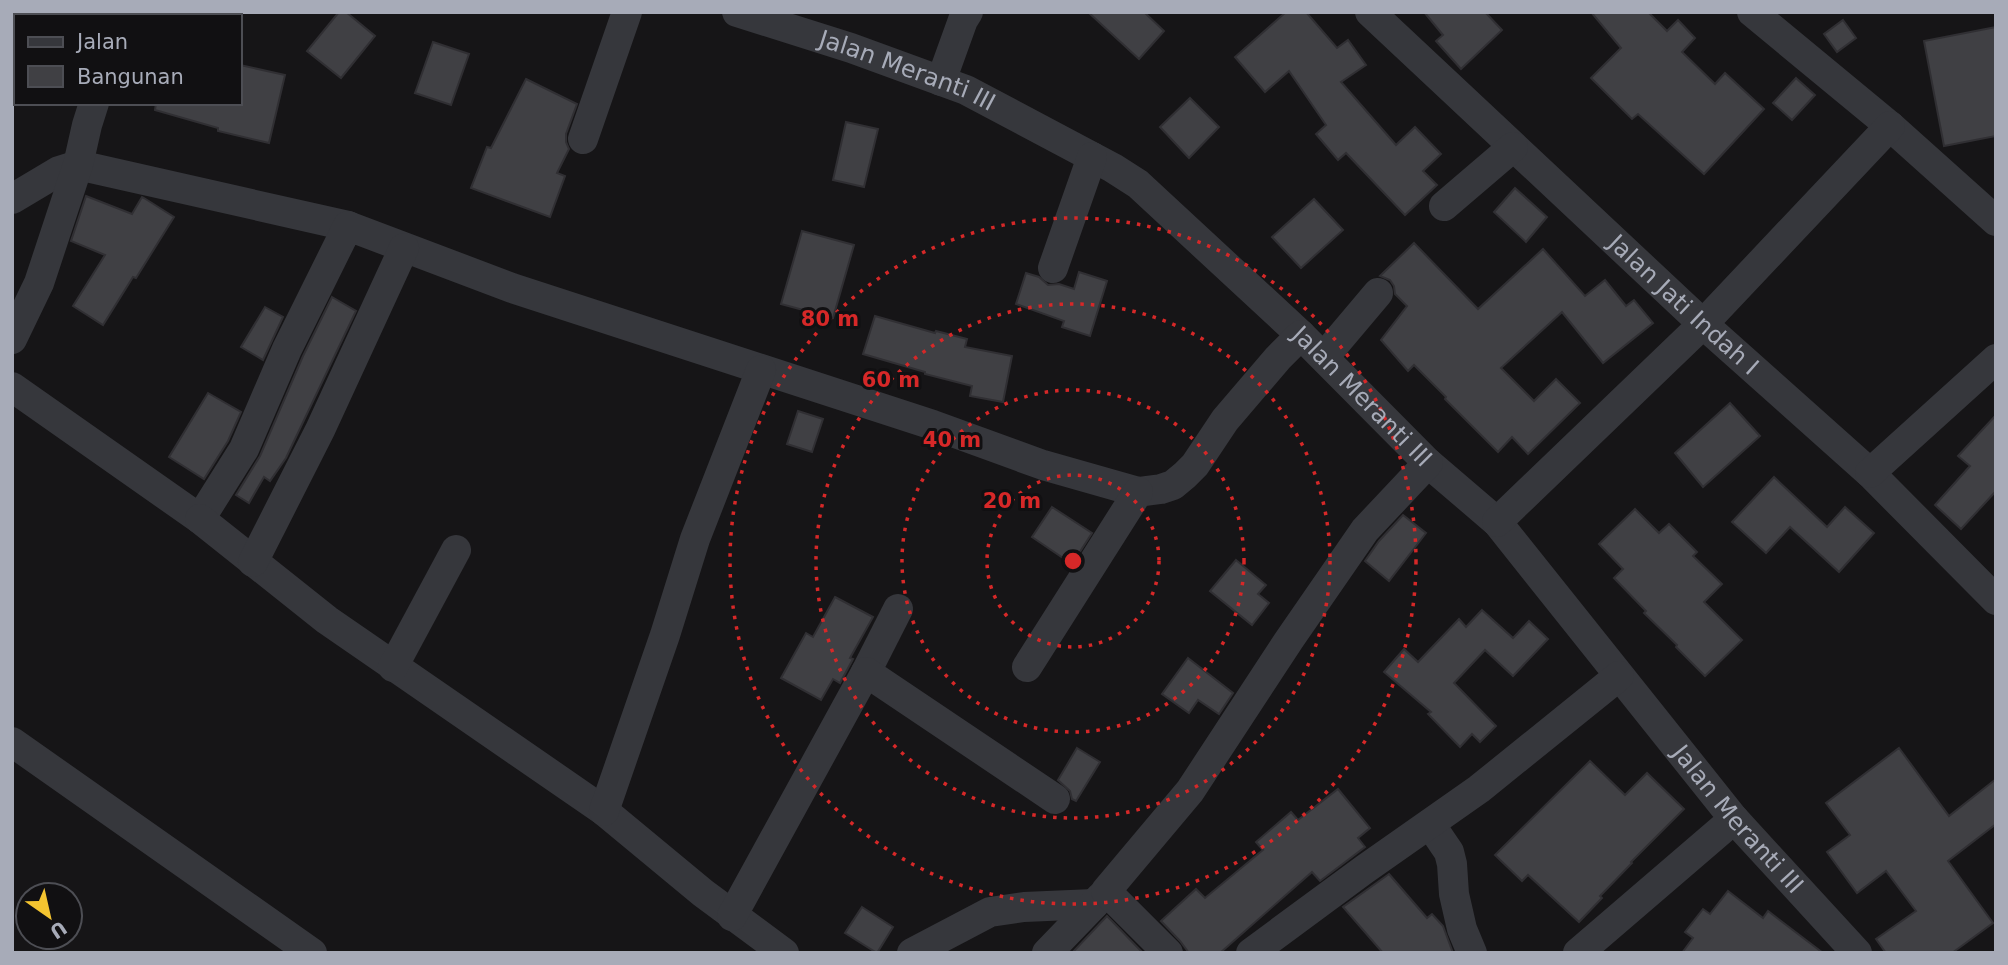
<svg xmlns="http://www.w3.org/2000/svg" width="2008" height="965" font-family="'DejaVu Sans',sans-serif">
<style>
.building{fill:#404044;stroke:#302f33;stroke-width:2}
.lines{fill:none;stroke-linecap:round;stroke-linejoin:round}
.minor{stroke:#36373c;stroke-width:30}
.ring{fill:none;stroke:#d62828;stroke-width:3.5;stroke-dasharray:3.5 7}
.labels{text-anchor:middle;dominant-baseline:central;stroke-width:6;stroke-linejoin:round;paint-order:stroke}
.street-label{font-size:24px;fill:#a7abb8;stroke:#111012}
.centre{fill:#d62828;stroke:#111012;stroke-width:3.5}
.ring-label{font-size:21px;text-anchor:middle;font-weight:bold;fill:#d62828;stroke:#111012;stroke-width:6;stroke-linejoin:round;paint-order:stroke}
</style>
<rect width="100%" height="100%" fill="#161517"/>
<g class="building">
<path d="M339,12H346L375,36L341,78L307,51Z"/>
<path d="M1088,12H1144L1164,31L1139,59Z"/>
<path d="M1286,12H1306L1337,48L1348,40L1366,65L1341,82L1396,145L1415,127L1441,154L1423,171L1437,185L1405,215L1346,153L1338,160L1316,134L1326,125L1289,71L1265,92L1235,57Z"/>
<path d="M1424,12H1485L1502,30L1461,69L1436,41L1443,35Z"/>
<path d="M1591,12H1648L1667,31L1678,20L1695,38L1682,52L1715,84L1725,73L1764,109L1704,174L1638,114L1632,119L1591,78L1621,48Z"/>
<path d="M1843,20L1856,38L1837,52L1824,34Z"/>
<path d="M1996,27V136L1944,146L1924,41Z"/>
<path d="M433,42L469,54L451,105L415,93Z"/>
<path d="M240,65L285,75L269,143L218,131V128L155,110L156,103H240Z"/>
<path d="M1796,78L1815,95L1792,120L1773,103Z"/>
<path d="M526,79L577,104L566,134V142L569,149L557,173L565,176L550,217L471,188L487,147L491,148Z"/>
<path d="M1190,98L1219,127L1189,158L1160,127Z"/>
<path d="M846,122L878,129L864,187L833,180Z"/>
<path d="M1515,188L1547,217L1526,242L1494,212Z"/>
<path d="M86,196L132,214L142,197L144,198L174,217L136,278L133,277L103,325L73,306L105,255L71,241Z"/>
<path d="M1314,199L1343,230L1301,268L1272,237Z"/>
<path d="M802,231L854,245L833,318L781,304Z"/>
<path d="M1414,243L1478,309L1543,249L1585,296L1605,280L1626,306L1634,300L1653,323L1603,363L1562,312L1501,368L1534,401L1556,379L1580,403L1528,454L1512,437L1498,452L1445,399L1446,397L1414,365L1408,371L1381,340L1407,306L1395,294L1394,286L1390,280L1380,276Z"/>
<path d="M1079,272L1107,281L1090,336L1062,327L1064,321L1016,304L1026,273L1039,277L1048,285L1059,284L1074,289Z"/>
<path d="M332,297L356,311L286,458L270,481L264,477L249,503L236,495L260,456L303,356Z"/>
<path d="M265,307L283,317L263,360L241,347Z"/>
<path d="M875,316L935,333L936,331L967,339L965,347L1012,356L1003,402L970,396L972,386L925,374V372L863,354Z"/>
<path d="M208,393L241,412L228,441L204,479L169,457Z"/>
<path d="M1730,403L1760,436L1703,487L1675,453Z"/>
<path d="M798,411L823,419L812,452L787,444Z"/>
<path d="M1996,415V491L1961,529L1935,505L1970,466L1958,456Z"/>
<path d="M1774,477L1827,527L1845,507L1874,533L1839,572L1790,527L1766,553L1732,522Z"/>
<path d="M1052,507L1092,533L1072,564L1032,537Z"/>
<path d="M1635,509L1659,533L1669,524L1697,552L1693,556L1722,584L1704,602L1742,640L1705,676L1676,647L1677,645L1644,613L1646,611L1614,578L1623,569L1599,544Z"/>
<path d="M1403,515L1426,533L1389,581L1365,561L1379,541Z"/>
<path d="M1236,560L1266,585L1258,594L1269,603L1252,625L1210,591Z"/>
<path d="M835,597L873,617L850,658L853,659L840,683L833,679L821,700L781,678L806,633L813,637Z"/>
<path d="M1482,610L1513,638L1529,621L1548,639L1513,676L1485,650L1454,683L1496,726L1480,742L1472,734L1460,747L1428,714L1431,712L1384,672L1404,649L1418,662L1459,619L1466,627Z"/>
<path d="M1188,658L1233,693L1219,714L1198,700L1189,713L1162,694Z"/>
<path d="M1077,748L1100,762L1076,801L1072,799L1070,791L1058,780Z"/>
<path d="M1899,748L1949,816L1996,779V824L1948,861L1993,923L1952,953H1886L1876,939L1916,911L1886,871L1857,893L1827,852L1850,835L1826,803Z"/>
<path d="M1590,761L1625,795L1647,773L1684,809L1631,862L1632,863L1600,896L1602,898L1579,922L1528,875L1522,881L1495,855Z"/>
<path d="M1338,789L1370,828L1358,838L1365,847L1320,881L1312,872L1220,953H1189L1180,941L1161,921L1196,889L1205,898L1263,850L1256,842L1291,812L1298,820Z"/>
<path d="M1389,874L1427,918L1432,914L1443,926L1453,953H1383L1343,907Z"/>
<path d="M1728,891L1763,918L1768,911L1823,953H1682L1693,938L1685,932L1703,909L1710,914Z"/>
<path d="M862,907L893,927L877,953L845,933Z"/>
<path d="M1107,916L1143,953H1072Z"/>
</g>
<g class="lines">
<g class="minor">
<path id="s1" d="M737,12L851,48L966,90L1113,168L1138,184L1301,335L1428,463L1497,522L1734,819L1857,953"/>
<path id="s2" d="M1370,12L1703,324L1870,473L1996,600"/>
<path d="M1752,12L1890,126L1996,221"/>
<path d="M118,16L119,12"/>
<path d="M941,81L963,20L968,12"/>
<path d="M583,139L627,12"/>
<path d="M12,199L59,171L78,165L348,226"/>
<path d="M1444,206L1513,147"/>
<path d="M1053,268L1092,157"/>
<path d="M12,339L39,283L78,165L87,125L94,103"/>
<path d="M1324,357L1378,293"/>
<path d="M12,387L200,519L244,449L287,349L348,226L512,288L933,425L1043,465L1138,492L1161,489L1173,485L1185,475L1195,465L1225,420L1278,358L1301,335"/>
<path d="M1870,473L1996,359"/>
<path d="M200,519L327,620L604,811L703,893L784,953"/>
<path d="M1497,522L1703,324L1890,126"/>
<path d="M253,562L320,430L404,248"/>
<path d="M393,667L456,550"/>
<path d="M1027,667L1138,492"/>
<path d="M866,672L898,609"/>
<path d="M12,742L312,953"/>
<path d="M604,811L665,635L695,539L761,370"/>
<path d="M1430,824L1449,852L1452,864L1454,894L1462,929L1472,953"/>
<path d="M732,916L866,672L1055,799"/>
<path d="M912,953L990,912L1024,907L1094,904"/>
<path d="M1047,953L1101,897"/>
<path d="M1168,953L1106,891L1190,791L1289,640L1365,530L1428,463"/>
<path d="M1251,953L1365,869L1479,789L1619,676"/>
<path d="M1578,953L1734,819"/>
</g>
</g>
<g class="ring">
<circle cx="1073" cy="561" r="86"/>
<circle cx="1073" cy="561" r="171"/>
<circle cx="1073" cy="561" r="257"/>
<circle cx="1073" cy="561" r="343"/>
</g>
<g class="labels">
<g class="street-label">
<text stroke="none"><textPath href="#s1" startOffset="180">Jalan Meranti III</textPath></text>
<text stroke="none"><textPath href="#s2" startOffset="429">Jalan Jati Indah I</textPath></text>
<text stroke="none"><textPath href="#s1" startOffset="747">Jalan Meranti III</textPath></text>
<text stroke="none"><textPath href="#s1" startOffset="1314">Jalan Meranti III</textPath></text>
</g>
</g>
<circle cx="1073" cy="561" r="10" class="centre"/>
<g class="ring-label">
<text x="830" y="326">80 m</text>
<text x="891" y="387">60 m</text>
<text x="952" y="447">40 m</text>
<text x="1012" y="508">20 m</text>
</g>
<rect width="2008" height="965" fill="none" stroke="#a7abb8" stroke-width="28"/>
<rect x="14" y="14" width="228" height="91" fill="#111012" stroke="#4d4e54" stroke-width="2"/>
<rect x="28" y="37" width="35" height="10" fill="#36373c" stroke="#4d4e54" stroke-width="2"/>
<text x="77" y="49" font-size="21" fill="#a7abb8">Jalan</text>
<rect x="28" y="66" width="35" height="21" fill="#404044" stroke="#4d4e54" stroke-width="2"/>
<text x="77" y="84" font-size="21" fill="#a7abb8">Bangunan</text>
<g transform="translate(49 916) rotate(146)"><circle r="33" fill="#111012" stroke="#4d4e54" stroke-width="2"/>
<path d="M0-5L12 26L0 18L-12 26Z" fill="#f4c430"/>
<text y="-10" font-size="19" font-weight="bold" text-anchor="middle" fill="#a7abb8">U</text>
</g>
</svg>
